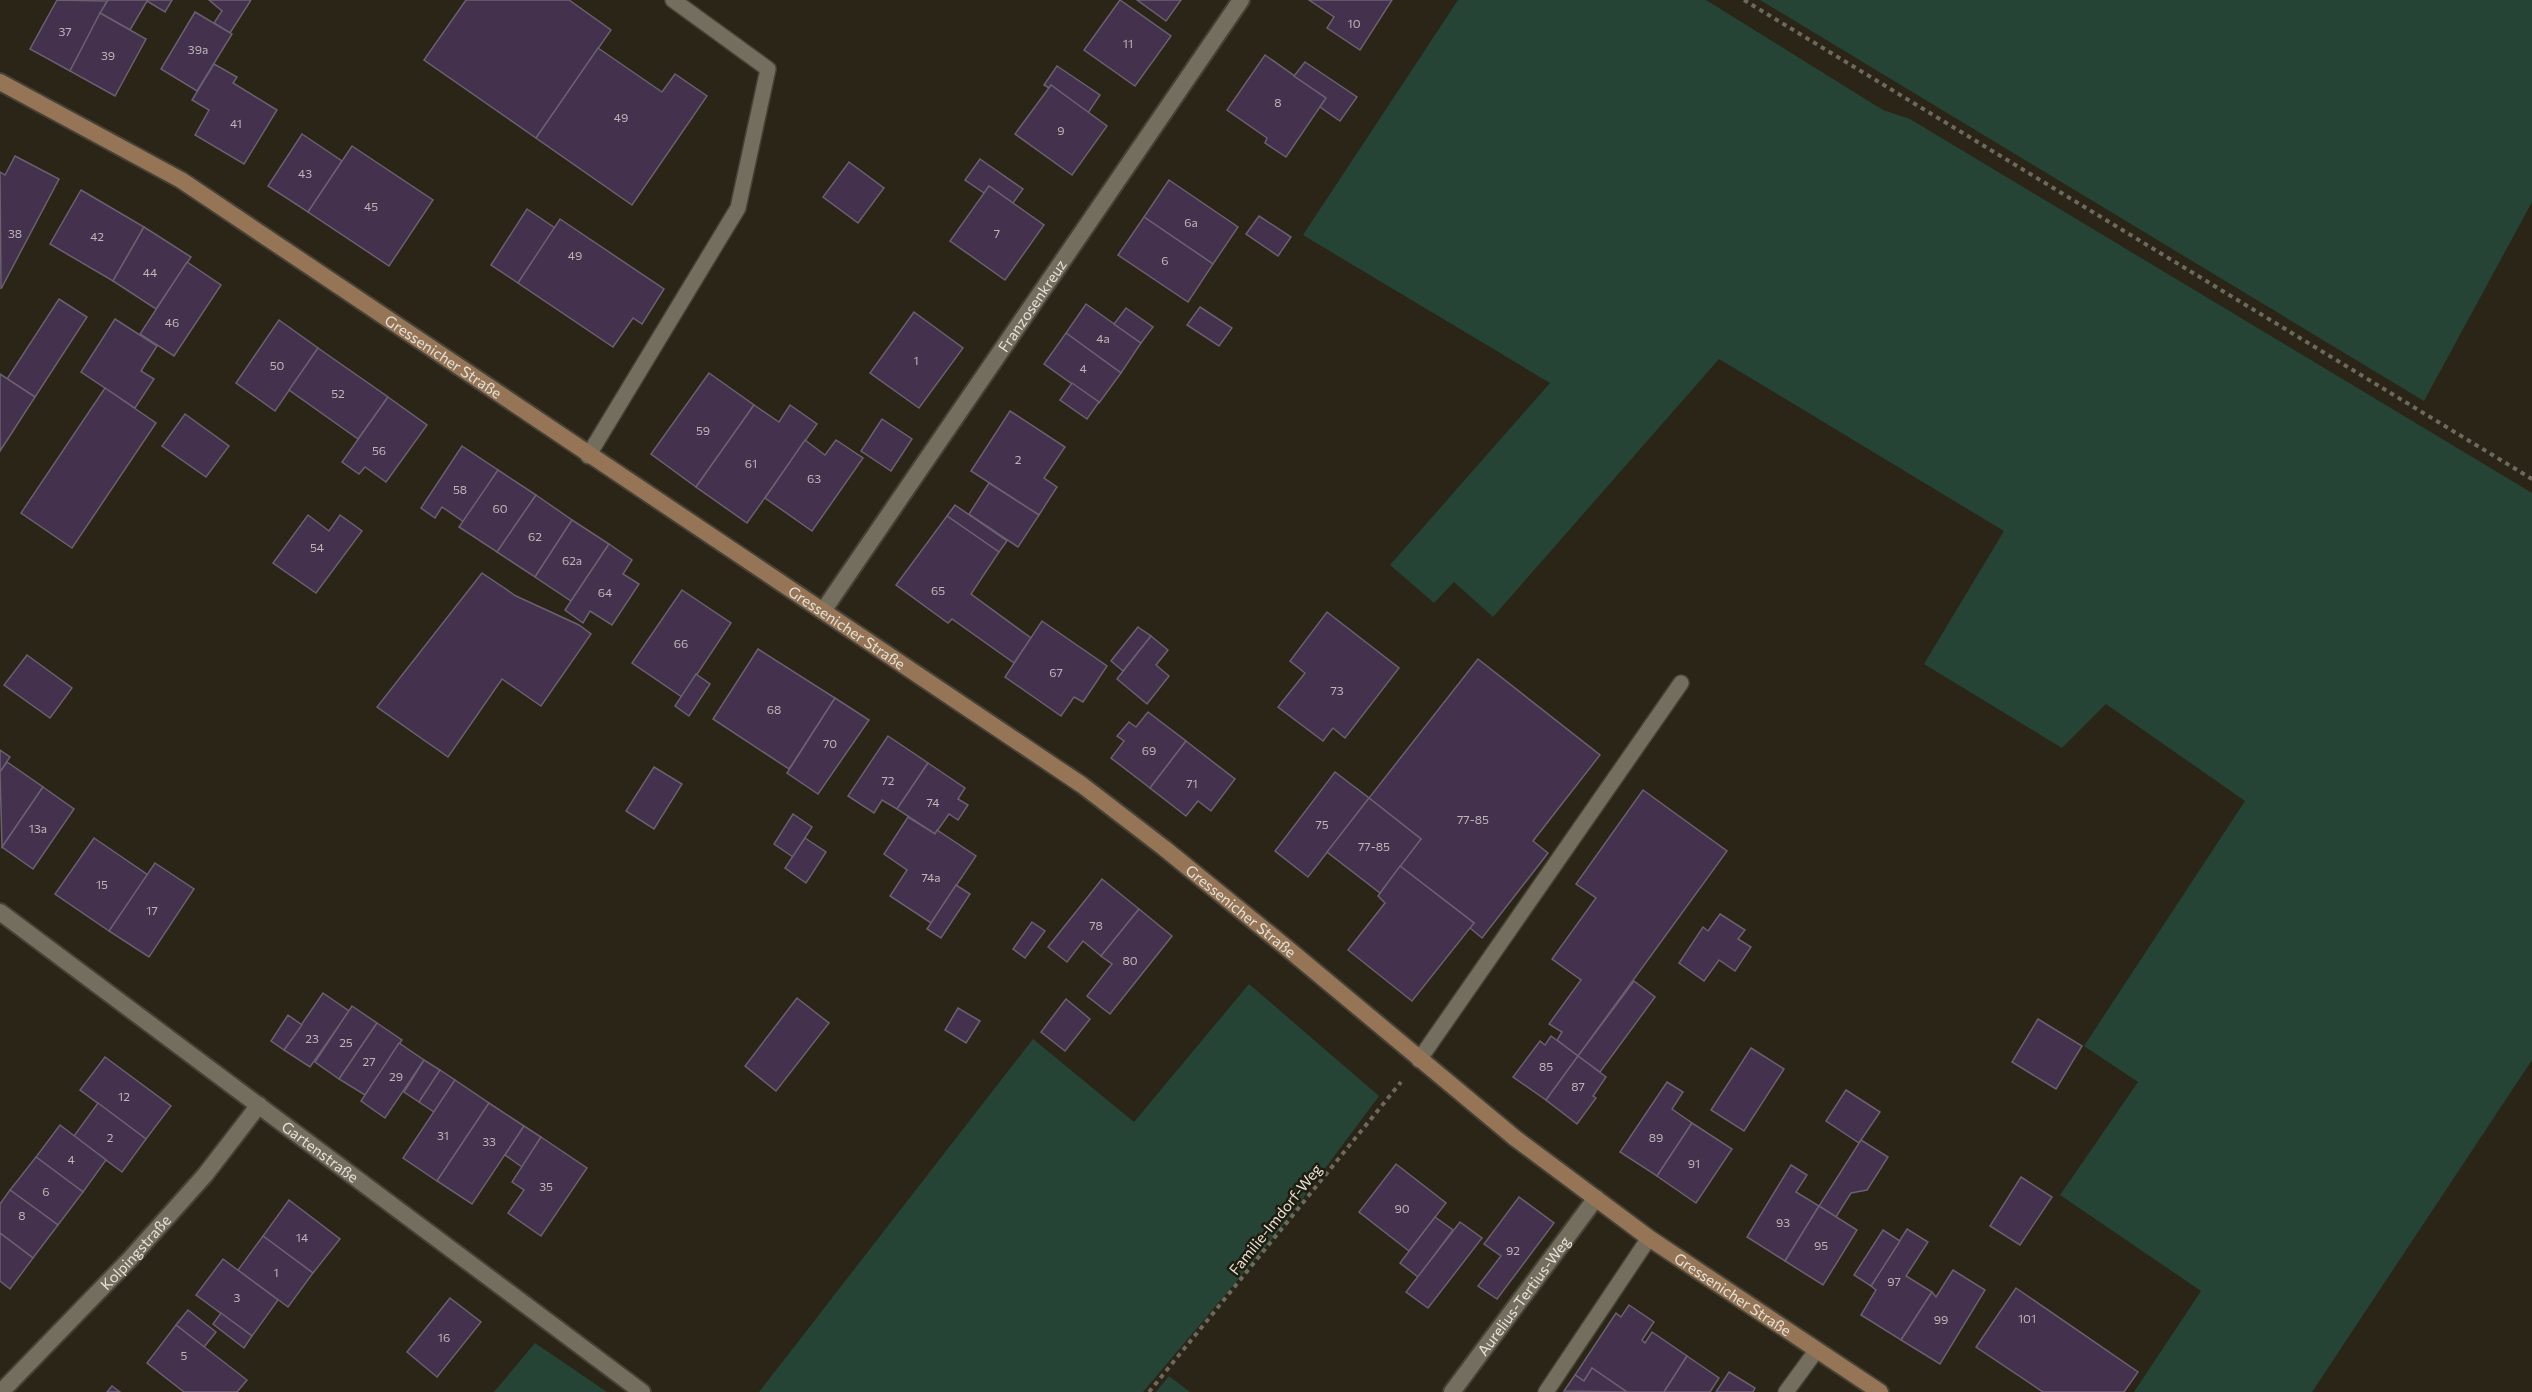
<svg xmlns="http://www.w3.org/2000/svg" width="2532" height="1392" font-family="Commissioner,sans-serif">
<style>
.green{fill:#254435}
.building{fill:#44314d;stroke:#6a606f;stroke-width:1.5}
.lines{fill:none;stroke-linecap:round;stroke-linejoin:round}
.service-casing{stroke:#454136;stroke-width:18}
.minor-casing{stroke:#454136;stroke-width:20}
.secondary-casing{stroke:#454136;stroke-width:20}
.path{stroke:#6d695d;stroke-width:4;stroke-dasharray:4.5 4.5;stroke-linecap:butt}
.service{stroke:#746e5e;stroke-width:15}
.minor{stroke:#746e5e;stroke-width:16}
.secondary{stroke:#957555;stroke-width:16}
.labels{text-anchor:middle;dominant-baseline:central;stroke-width:5;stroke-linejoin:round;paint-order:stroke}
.number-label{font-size:12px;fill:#bcb5b5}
.street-label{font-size:15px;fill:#e4e1d8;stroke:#201c0e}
</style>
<rect width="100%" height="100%" fill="#2a2517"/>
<g class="green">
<path d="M1458,0H1706L1883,110L1910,119L2532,493V1060L2312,1392H2134L2201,1291L2060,1195L2138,1082L2084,1046L2245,801L2106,704L2062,748L1924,664L2004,531L1719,359L1493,617L1454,582L1434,603L1390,565L1550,383L1303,235Z"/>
<path d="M1760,0H2532V202L2424,401Z"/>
<path d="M1249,984L1379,1096L1274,1237L1143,1392H759L1033,1039L1134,1122Z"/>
<path d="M535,1343L607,1392H494Z"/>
<path d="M1169,1376L1190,1392H1156Z"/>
</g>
<g class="building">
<path d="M57,0L107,1L70,71L30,49Z"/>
<path d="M108,0H172L165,12L147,1L130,30L100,13Z"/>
<path d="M209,0H251L230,33L214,23L222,11Z"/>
<path d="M466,0H569L611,30L536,138L424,60Z"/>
<path d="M1120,0L1171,36L1135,86L1084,50Z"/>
<path d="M1137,0H1181L1166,21Z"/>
<path d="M1309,0H1392L1360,50L1327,28L1334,17Z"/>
<path d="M195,12L232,34L197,91L161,69Z"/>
<path d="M100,13L146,39L115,96L70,71Z"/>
<path d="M598,48L662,92L675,74L707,96L632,205L536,138Z"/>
<path d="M1265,55L1326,98L1286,157L1265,143L1267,138L1227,110Z"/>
<path d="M1305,62L1357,97L1340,121L1320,107L1326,98L1294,76Z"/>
<path d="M214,64L237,77L233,83L277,110L244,164L195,135L209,110L192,100Z"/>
<path d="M1057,66L1100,95L1088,113L1051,85L1049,88L1044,85Z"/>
<path d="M1051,85L1107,126L1072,175L1015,134Z"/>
<path d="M302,134L342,161L308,212L268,186Z"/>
<path d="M352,146L433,200L389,266L308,212Z"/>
<path d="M15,156L59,179L1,289L0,172L5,175Z"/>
<path d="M980,159L1023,189L1013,203L989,186L984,193L965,180Z"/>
<path d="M849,162L884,188L858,223L823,197Z"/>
<path d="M1169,180L1238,227L1213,264L1144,217Z"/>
<path d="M989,186L1044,225L1005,280L950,241Z"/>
<path d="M81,190L144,227L113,281L50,244Z"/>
<path d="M527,209L555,228L518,283L491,265Z"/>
<path d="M1259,216L1291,237L1278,256L1246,234Z"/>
<path d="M1144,217L1213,264L1188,302L1118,255Z"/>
<path d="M560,219L664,289L642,324L633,318L613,347L518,283Z"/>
<path d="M144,227L191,257L156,309L113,281Z"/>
<path d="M187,262L221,285L174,356L140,334Z"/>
<path d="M59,299L87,317L35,397L7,379Z"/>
<path d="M1086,304L1141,343L1121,373L1066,333Z"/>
<path d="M1200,307L1232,328L1219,346L1187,325Z"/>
<path d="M1126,308L1153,327L1141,343L1114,324Z"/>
<path d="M914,312L963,348L919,408L870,373Z"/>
<path d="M115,319L157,346L141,371L154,379L135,408L81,372Z"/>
<path d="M279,320L318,348L275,411L236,383Z"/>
<path d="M1066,333L1121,373L1099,403L1044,364Z"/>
<path d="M318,348L388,397L358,439L289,390Z"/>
<path d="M709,373L754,405L696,487L651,454Z"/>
<path d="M0,374L35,397L0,451Z"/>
<path d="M1072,383L1099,402L1087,419L1060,400Z"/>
<path d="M105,388L156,423L72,548L21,513Z"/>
<path d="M388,397L427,425L386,482L365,467L359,474L342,462Z"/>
<path d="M754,405L779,422L790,405L817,424L747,523L696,487Z"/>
<path d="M1010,411L1065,447L1044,478L1057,487L1039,515L971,471Z"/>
<path d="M185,414L229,446L206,477L162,446Z"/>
<path d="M882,419L912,439L891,471L861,451Z"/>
<path d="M805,440L825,455L836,440L863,458L812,531L765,498Z"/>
<path d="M462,446L498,470L464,522L442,507L435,518L421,508Z"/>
<path d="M498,470L536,495L497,552L459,527Z"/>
<path d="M989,483L1039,515L1018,547L969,514Z"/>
<path d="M536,495L572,520L535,577L497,552Z"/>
<path d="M955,505L1007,541L999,552L947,516Z"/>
<path d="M308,515L329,531L340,515L362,531L316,593L273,563Z"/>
<path d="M947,516L999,552L971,594L1031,638L1014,663L952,619L948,623L896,585Z"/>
<path d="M572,520L609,544L571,601L535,577Z"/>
<path d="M609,544L632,560L623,574L639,584L612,625L590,611L583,623L565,610Z"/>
<path d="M482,573L516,596L579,625L591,634L541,706L502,679L448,757L377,707Z"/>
<path d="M682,590L731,623L682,697L632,663Z"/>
<path d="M1327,612L1399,668L1345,738L1333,728L1323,741L1278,707L1305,673L1290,661Z"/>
<path d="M1042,621L1107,666L1083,702L1074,697L1061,716L1005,677Z"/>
<path d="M1138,627L1151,636L1123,671L1111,661Z"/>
<path d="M1151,636L1168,650L1156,665L1169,676L1147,704L1117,679Z"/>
<path d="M758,649L835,698L789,769L713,719Z"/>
<path d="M27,655L72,688L50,718L4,685Z"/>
<path d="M1478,659L1600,755L1533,841L1548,853L1482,938L1470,928L1474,923L1400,866L1421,839L1369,798Z"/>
<path d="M696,674L710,684L689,716L675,706Z"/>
<path d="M835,698L869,720L818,794L787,773Z"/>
<path d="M1148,712L1186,741L1150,788L1111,758L1124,741L1117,736L1129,722L1136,727Z"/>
<path d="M888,736L928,763L897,809L882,800L874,813L848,796Z"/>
<path d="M1186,741L1235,779L1211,811L1198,801L1186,816L1150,788Z"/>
<path d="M0,750L10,757L0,772Z"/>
<path d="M7,762L43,787L2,847L0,772Z"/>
<path d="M928,763L965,788L958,799L968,805L958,820L949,814L935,834L897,809Z"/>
<path d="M654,767L682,784L654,829L626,811Z"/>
<path d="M1335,772L1369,798L1308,877L1275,851Z"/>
<path d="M43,787L74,809L33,869L2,847Z"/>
<path d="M1643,790L1727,851L1578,1056L1557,1040L1562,1032L1549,1024L1581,980L1552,959L1596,898L1576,884Z"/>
<path d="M1369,798L1421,839L1380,893L1327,852Z"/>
<path d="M793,814L812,827L793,857L774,844Z"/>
<path d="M908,817L935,834L937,830L976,856L931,923L890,896L907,870L884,854Z"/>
<path d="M94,838L148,875L109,931L55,894Z"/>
<path d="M805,838L826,852L806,883L785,868Z"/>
<path d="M155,863L194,889L149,957L109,931Z"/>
<path d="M1400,866L1474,923L1412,1001L1348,950L1385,903L1378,896Z"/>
<path d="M1102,879L1139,909L1101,956L1083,941L1067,962L1048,947Z"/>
<path d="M956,885L970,894L941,938L927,929Z"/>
<path d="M1139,909L1172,936L1110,1014L1087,996L1112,964L1101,956Z"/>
<path d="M1720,914L1745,930L1738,939L1751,947L1735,971L1719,960L1704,981L1679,963L1703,927L1708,931Z"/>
<path d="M1032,922L1045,931L1025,958L1013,949Z"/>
<path d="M1634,981L1655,997L1600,1072L1578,1056Z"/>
<path d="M323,993L349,1011L310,1067L284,1050Z"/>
<path d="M797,998L829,1023L776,1091L745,1066Z"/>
<path d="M1066,999L1090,1019L1065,1051L1041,1032Z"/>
<path d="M352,1006L377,1023L339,1079L315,1062Z"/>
<path d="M958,1008L980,1021L966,1043L945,1030Z"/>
<path d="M288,1015L302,1025L284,1050L271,1041Z"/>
<path d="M2038,1019L2082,1046L2056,1089L2012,1062Z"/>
<path d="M377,1023L402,1040L365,1095L339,1079Z"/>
<path d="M1551,1036L1578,1056L1546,1100L1513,1077L1540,1041L1545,1045Z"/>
<path d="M399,1043L424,1060L385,1118L361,1101Z"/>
<path d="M1751,1048L1784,1069L1744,1131L1711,1110Z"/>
<path d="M1578,1056L1606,1077L1593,1096L1596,1098L1577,1124L1546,1100Z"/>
<path d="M105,1057L171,1106L146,1139L80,1090Z"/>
<path d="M424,1060L440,1070L419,1102L404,1092Z"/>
<path d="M440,1070L455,1080L434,1112L419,1102Z"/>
<path d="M455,1080L489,1103L437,1181L403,1158Z"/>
<path d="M1667,1082L1683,1092L1672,1109L1692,1123L1657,1176L1620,1152Z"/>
<path d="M1846,1090L1880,1112L1859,1143L1826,1121Z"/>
<path d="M98,1103L146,1139L122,1172L74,1136Z"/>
<path d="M489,1103L524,1126L472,1204L437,1181Z"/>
<path d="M1692,1123L1732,1149L1696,1203L1657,1176Z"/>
<path d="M60,1125L106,1160L83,1192L36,1157Z"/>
<path d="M524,1126L541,1137L522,1167L505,1155Z"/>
<path d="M541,1137L587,1168L541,1236L508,1213L524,1190L512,1182Z"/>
<path d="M1861,1140L1888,1157L1867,1190L1851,1193L1836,1217L1819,1206Z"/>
<path d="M36,1157L83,1192L58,1225L10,1190Z"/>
<path d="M1396,1164L1446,1203L1409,1251L1359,1212Z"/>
<path d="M1791,1165L1807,1175L1796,1192L1819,1206L1785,1261L1747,1237Z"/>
<path d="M2021,1177L2052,1197L2020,1245L1990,1226Z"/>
<path d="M10,1190L58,1225L33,1258L0,1233V1204Z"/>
<path d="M1519,1197L1554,1223L1497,1299L1478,1286L1501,1256L1484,1244Z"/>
<path d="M289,1200L340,1239L313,1273L263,1236Z"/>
<path d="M1819,1206L1857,1230L1823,1285L1785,1261Z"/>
<path d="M1435,1217L1453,1230L1418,1277L1400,1263Z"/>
<path d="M1460,1222L1482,1238L1428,1308L1406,1292Z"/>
<path d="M1907,1229L1928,1242L1906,1276L1932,1292L1901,1340L1861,1315L1876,1290L1871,1286Z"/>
<path d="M1883,1230L1900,1241L1871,1286L1854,1275Z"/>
<path d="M0,1233L33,1258L10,1289L0,1281Z"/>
<path d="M263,1236L313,1273L288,1307L238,1270Z"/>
<path d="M223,1259L278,1300L252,1336L196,1295Z"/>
<path d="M1953,1270L1985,1290L1940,1364L1901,1340L1932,1292L1936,1297Z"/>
<path d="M2016,1288L2138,1372L2124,1392H2043L1976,1347Z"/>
<path d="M450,1298L481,1322L437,1377L407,1352Z"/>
<path d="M1629,1305L1654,1322L1642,1340L1645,1343L1652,1332L1687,1356L1664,1392H1627L1592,1368L1584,1381L1575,1375L1616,1313L1621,1317Z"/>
<path d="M188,1310L216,1332L204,1347L176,1325Z"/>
<path d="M221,1313L252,1336L244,1348L213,1324Z"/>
<path d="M176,1325L247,1380L237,1392H184L147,1363Z"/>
<path d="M1687,1356L1719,1378L1710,1392H1664Z"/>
<path d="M1592,1368L1627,1392L1564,1391L1575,1375L1584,1381Z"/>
<path d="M1729,1372L1755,1388L1753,1392H1716Z"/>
<path d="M112,1386L120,1392H107Z"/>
</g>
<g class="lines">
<g class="service-casing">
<g id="service">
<path d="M588,456L738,208L768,69L673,0"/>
<path d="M1419,1060L1681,683"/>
<path d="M1546,1392L1649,1238"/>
<path d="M1786,1392L1816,1351"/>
</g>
</g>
<g class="minor-casing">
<g id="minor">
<path id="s1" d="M823,611L1241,0"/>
<path id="s2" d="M0,912L642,1392"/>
<path id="s3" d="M1,1392L129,1260L205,1175L259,1105"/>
<path id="s4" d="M1452,1392L1596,1198"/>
</g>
</g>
<g class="secondary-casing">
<g id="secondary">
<path id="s5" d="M0,82L181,180L1082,785L1164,848L1287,948L1515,1138L1649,1238L1880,1392"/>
</g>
</g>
<g class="path">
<path d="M1744,0L2532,479"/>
<path d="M1149,1392L1401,1082"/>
</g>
<use href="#service" class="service"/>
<use href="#minor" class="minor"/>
<use href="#secondary" class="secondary"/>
</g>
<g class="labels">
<g class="number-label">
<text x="1354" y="23">10</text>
<text x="65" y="31">37</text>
<text x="1128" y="43">11</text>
<text x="198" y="49">39a</text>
<text x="108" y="55">39</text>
<text x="1278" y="102">8</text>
<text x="621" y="117">49</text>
<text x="236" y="123">41</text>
<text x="1061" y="130">9</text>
<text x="305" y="173">43</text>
<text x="371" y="206">45</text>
<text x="1191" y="222">6a</text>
<text x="15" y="233">38</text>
<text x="997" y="233">7</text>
<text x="97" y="236">42</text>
<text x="575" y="255">49</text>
<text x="1165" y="260">6</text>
<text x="150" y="272">44</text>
<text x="172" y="322">46</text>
<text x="1103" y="338">4a</text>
<text x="916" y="360">1</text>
<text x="277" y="365">50</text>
<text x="1083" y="368">4</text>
<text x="338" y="393">52</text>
<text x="703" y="430">59</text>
<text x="379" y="450">56</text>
<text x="1018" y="459">2</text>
<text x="751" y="463">61</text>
<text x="814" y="478">63</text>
<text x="460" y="489">58</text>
<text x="500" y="508">60</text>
<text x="535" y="536">62</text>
<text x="317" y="547">54</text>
<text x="572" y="560">62a</text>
<text x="938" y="590">65</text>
<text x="605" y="592">64</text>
<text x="681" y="643">66</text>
<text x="1056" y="672">67</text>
<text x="1337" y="690">73</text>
<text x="774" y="709">68</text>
<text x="830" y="743">70</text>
<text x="1149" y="750">69</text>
<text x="888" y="780">72</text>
<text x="1192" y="783">71</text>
<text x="933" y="802">74</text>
<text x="1473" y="819">77-85</text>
<text x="1322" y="824">75</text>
<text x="38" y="828">13a</text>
<text x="1374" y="846">77-85</text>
<text x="931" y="877">74a</text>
<text x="102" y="884">15</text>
<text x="152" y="910">17</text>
<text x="1096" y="925">78</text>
<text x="1130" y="960">80</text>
<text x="312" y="1038">23</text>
<text x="346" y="1042">25</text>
<text x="369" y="1061">27</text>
<text x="1546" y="1066">85</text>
<text x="396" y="1076">29</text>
<text x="1578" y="1086">87</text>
<text x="124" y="1096">12</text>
<text x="443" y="1135">31</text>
<text x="110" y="1137">2</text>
<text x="1656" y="1137">89</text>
<text x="489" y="1141">33</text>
<text x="71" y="1159">4</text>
<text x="1694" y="1163">91</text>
<text x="546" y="1186">35</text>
<text x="46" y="1191">6</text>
<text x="1402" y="1208">90</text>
<text x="22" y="1215">8</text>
<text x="1783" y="1222">93</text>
<text x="302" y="1237">14</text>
<text x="1821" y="1245">95</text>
<text x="1513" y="1250">92</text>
<text x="276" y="1272">1</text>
<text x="1894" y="1281">97</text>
<text x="237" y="1297">3</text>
<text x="2027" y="1318">101</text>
<text x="1941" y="1319">99</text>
<text x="444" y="1337">16</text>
<text x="184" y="1355">5</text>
</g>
<g class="street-label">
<text stroke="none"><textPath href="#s1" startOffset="370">Franzosenkreuz</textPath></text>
<text stroke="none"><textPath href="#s5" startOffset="522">Gressenicher Straße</textPath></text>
<text stroke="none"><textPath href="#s5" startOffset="1008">Gressenicher Straße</textPath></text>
<text stroke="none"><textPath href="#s5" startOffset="1494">Gressenicher Straße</textPath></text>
<text stroke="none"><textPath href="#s2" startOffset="400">Gartenstraße</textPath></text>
<text transform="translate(1275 1219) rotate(-51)">Familie-Imdorf-Weg</text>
<text stroke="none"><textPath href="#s3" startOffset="194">Kolpingstraße</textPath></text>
<text stroke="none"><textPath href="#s5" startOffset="2118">Gressenicher Straße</textPath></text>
<text stroke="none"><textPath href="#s4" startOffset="120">Aurelius-Tertius-Weg</textPath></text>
</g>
</g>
</svg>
